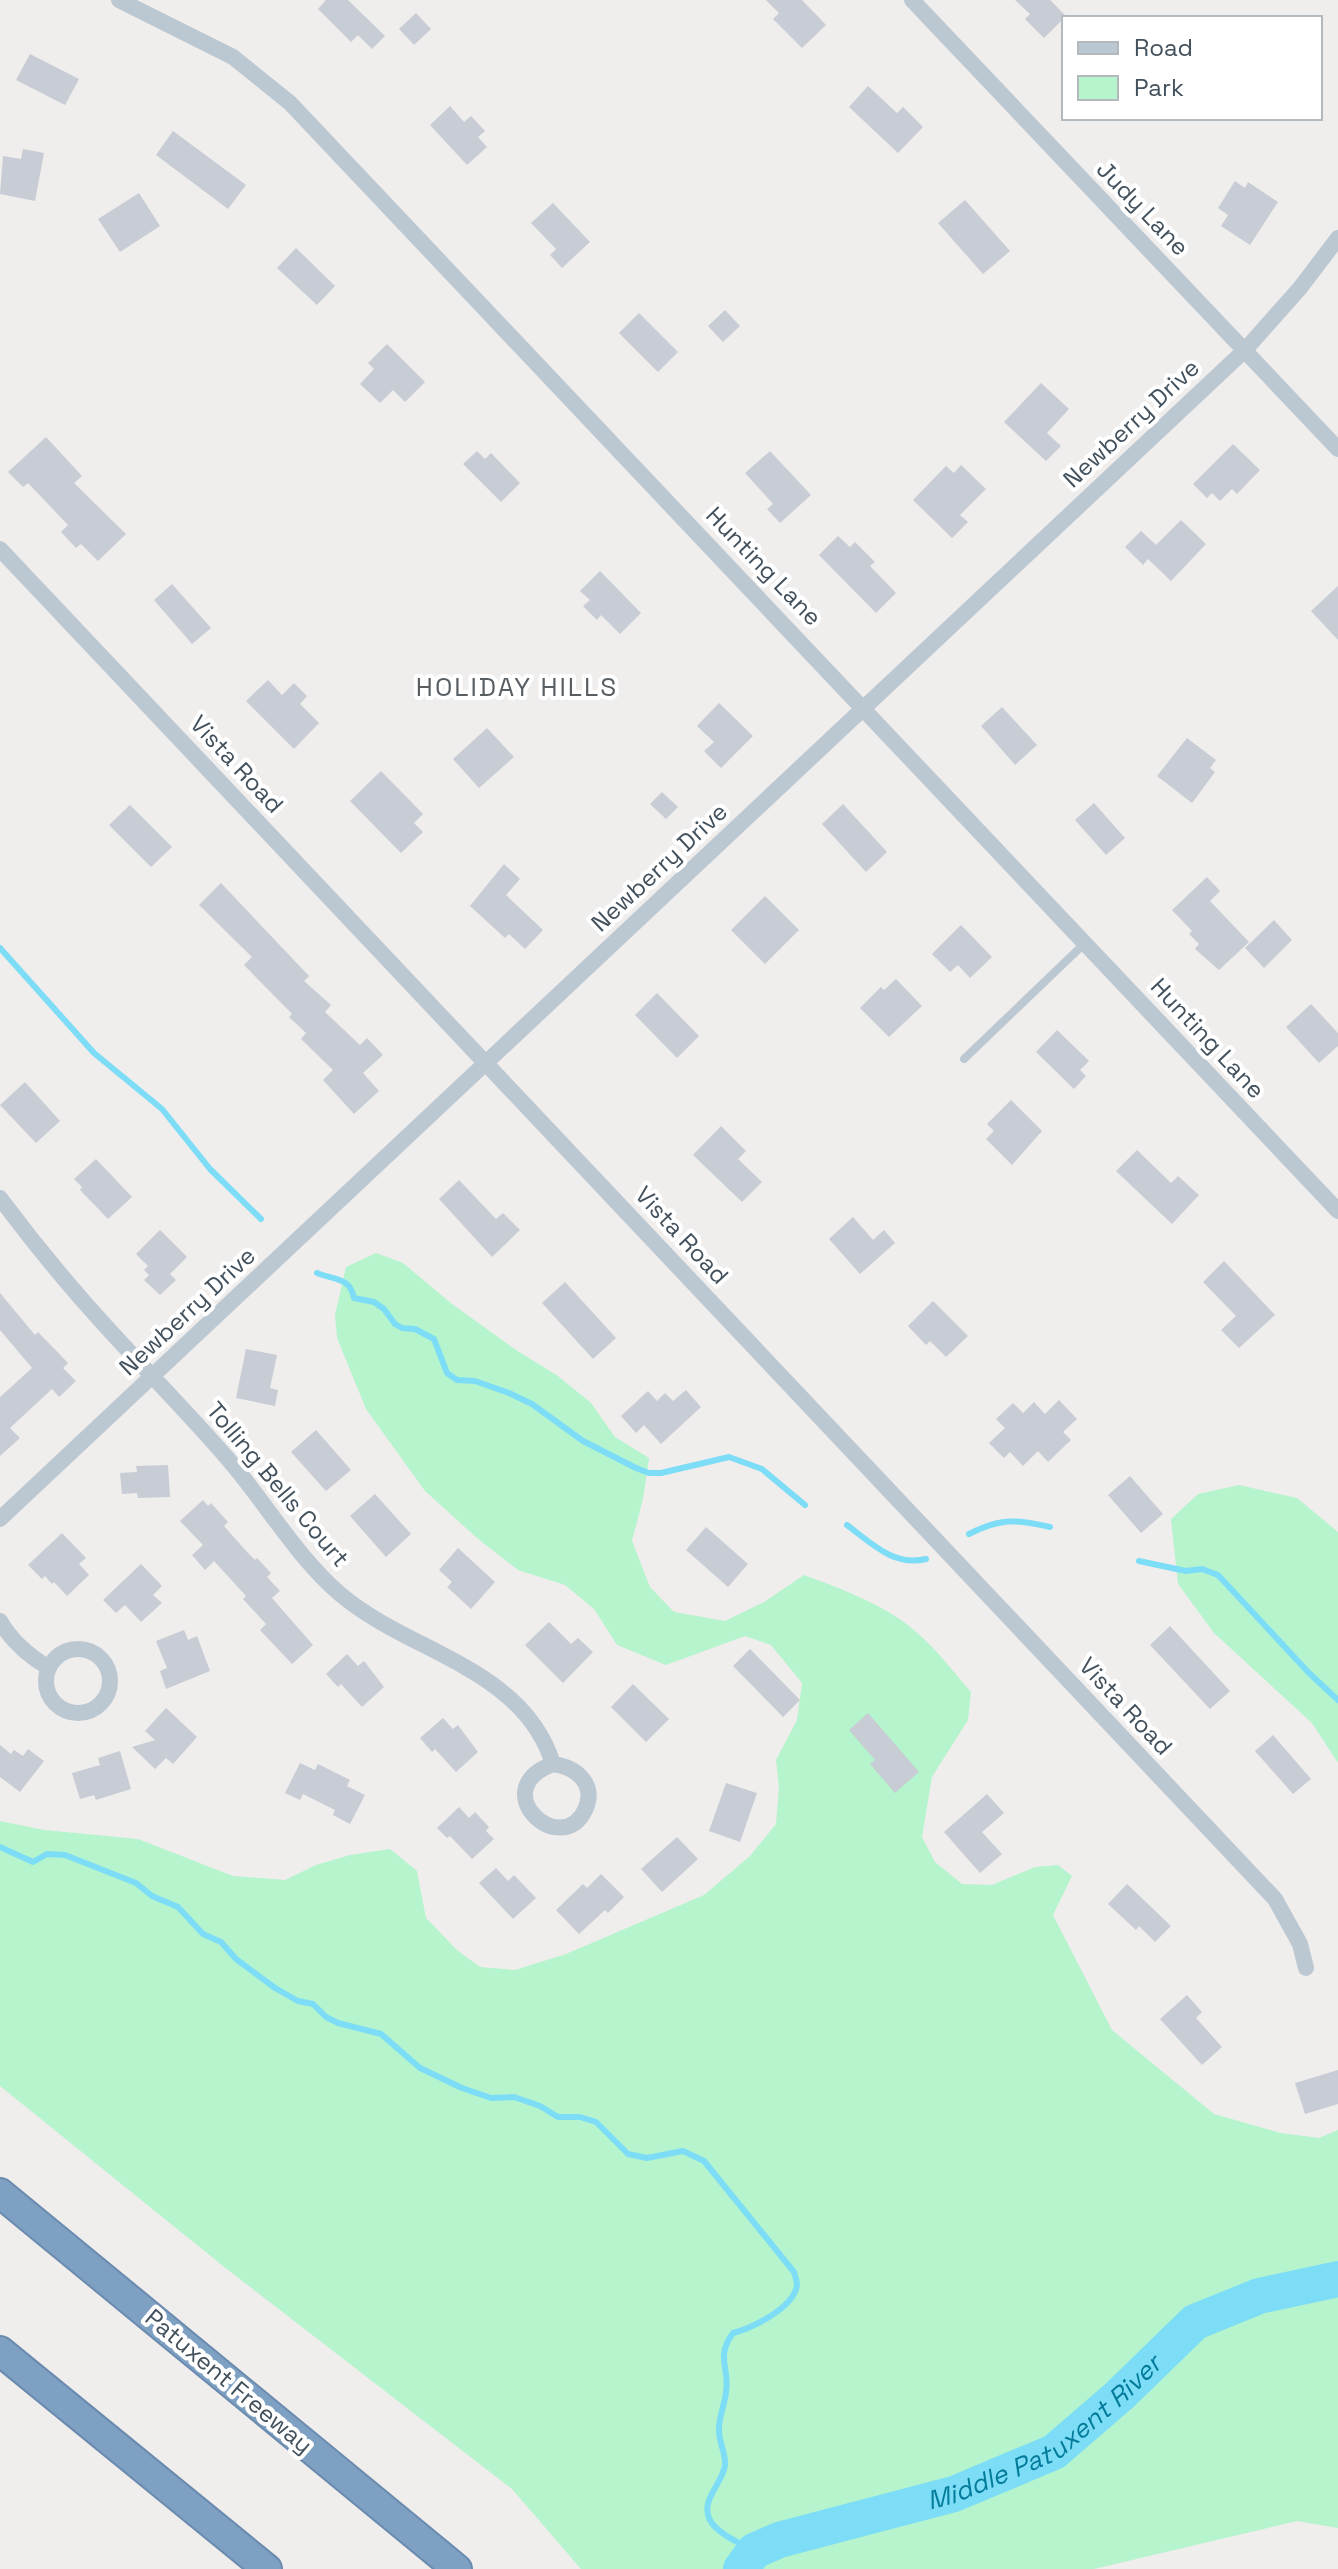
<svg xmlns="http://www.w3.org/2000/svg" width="1338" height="2569" font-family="'Space Grotesk',sans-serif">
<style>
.green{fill:#b5f4cd}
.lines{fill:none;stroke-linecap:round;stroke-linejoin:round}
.stream{stroke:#7dddf6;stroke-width:6}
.river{stroke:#7dddf6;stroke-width:36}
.building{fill:#c8ccd4}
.highway-casing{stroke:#6a8bae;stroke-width:32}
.lane{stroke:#bcc8d1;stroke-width:8}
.street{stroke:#bcc8d1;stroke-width:16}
.highway{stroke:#7ea0c3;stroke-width:28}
.labels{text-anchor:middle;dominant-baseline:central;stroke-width:8;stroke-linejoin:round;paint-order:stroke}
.street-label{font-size:24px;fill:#43515d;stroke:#fff}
.neighbourhood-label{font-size:26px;letter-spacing:2px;fill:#595e63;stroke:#fff}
.water-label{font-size:26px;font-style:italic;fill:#037b9b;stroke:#fff}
</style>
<rect width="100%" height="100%" fill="#f0eded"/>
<g class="green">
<path d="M376,1253L403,1263L452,1304L516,1350L558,1376L591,1403L615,1437L649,1458L643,1499L632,1541L650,1587L674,1612L725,1621L764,1602L804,1575C847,1591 892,1607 925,1640C942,1656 956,1675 971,1692L968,1720L932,1777L922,1837L935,1862L962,1884L992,1885L1035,1867L1058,1865L1072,1876L1053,1915L1112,2030L1214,2114L1281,2133L1319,2138L1338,2130V2528L1297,2521L1094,2569H581L512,2489L228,2270L0,2086V1821L44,1830L138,1839L233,1876L285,1880L316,1865L350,1855L390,1849L417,1871L426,1918L457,1950L480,1967L515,1970L566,1954L704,1895L750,1856L776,1824L779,1787L776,1760L797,1720L802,1683L771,1645L745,1636L666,1665L617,1645L594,1609L565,1585L518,1570L477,1538L425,1491L366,1409L337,1338L335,1315L346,1267Z"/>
<path d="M1239,1485L1297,1498L1338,1532V1763L1312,1723L1214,1633L1178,1584L1171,1519L1198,1494Z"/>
</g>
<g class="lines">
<g class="stream">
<path d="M0,948L94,1053L162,1109L210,1169L261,1219"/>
<path d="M317,1273C334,1280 350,1277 354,1298L374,1302L384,1309L395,1324L402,1328L415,1329L434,1339L447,1373L457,1380L475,1381L509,1393L532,1404L583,1441L636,1468L649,1473H661L729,1457L762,1469L805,1505"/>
<path d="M847,1525C871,1543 894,1567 926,1559"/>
<path d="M969,1534C1000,1518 1017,1519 1050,1527"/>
<path d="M1139,1561L1186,1571L1202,1569L1218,1575L1309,1673L1338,1700"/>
<path d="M0,1847L33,1862L47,1854L65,1855L136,1883L152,1896L178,1907L203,1934L221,1942L236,1959L275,1988L298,2001L313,2004L326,2017L338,2023L381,2034L420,2068L462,2088L491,2098L514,2097L540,2106L558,2117H580L596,2122L628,2154L647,2158L683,2151L704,2161L794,2272C795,2276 797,2280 797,2285C794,2308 752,2328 733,2333C715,2358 730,2367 726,2392C725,2404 719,2416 719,2429C718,2441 726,2452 725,2465C723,2483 701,2499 709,2518C715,2533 740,2543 754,2551"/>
</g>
<path class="river" id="s1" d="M741,2569L754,2551L779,2540L954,2494L1054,2452L1120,2395L1195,2322L1259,2296L1338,2279"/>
</g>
<g class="building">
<path d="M326,0H348L385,36L372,49L358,35L351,42L318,9Z"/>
<path d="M766,0H802L826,25L802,48L773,19L779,13Z"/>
<path d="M1015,0H1050L1066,16L1044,38L1025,19L1030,14Z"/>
<path d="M416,13L431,29L414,45L399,29Z"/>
<path d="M30,54L79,79L65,105L16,80Z"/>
<path d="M868,86L897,113L903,107L923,127L898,153L849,107Z"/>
<path d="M450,106L464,122L471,116L485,131L478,137L487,147L467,165L430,125Z"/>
<path d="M173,131L246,185L228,209L156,155Z"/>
<path d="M23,149L44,153L35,201L0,194L3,156L21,159Z"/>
<path d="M1235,181L1245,188L1248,182L1278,202L1250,245L1221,226L1228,215L1218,208Z"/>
<path d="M139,193L160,226L120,252L98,219Z"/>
<path d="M965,200L1010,251L983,274L938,223Z"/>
<path d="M553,203L590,242L562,268L550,255L556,249L531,223Z"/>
<path d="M296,248L335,286L317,305L277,268Z"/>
<path d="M725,310L740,326L723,342L708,326Z"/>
<path d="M639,313L678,352L658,372L619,333Z"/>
<path d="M387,344L425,382L405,402L393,390L380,403L360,384L374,369L368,363Z"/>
<path d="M1041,383L1069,409L1047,433L1061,446L1046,461L1004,422Z"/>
<path d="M46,437L82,476L74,483L126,534L98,561L81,544L76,548L61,532L68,525L28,483L23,487L8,472Z"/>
<path d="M1233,444L1260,470L1237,494L1232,489L1220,501L1212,493L1207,498L1193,484Z"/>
<path d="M477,451L485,459L491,453L520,483L501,502L463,464Z"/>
<path d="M770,451L811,495L780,523L767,509L773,504L745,473Z"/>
<path d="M961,465L986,489L960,515L968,522L952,538L913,500L946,466L954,473Z"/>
<path d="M1181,520L1206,544L1171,581L1148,559L1143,565L1125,547L1141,531L1156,545Z"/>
<path d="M838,536L850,547L855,542L875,562L870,566L896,593L876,613L819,555Z"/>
<path d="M600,571L641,613L620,634L601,615L597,620L583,606L590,600L580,591Z"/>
<path d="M172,584L211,628L192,644L154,600Z"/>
<path d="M1338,586V640L1311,611Z"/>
<path d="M268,680L282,695L294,683L307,696L300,704L319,723L294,749L246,701Z"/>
<path d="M719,703L753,736L721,768L704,751L714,742L697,726Z"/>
<path d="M1002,707L1037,745L1015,765L981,726Z"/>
<path d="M487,728L514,757L479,788L453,759Z"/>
<path d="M1187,738L1216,760L1210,768L1215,772L1192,803L1157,776Z"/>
<path d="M381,771L423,814L414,823L423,832L401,853L350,801Z"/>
<path d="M662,792L678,807L666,819L650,804Z"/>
<path d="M1094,803L1125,838L1106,855L1075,820Z"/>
<path d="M843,804L887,852L866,872L822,824Z"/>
<path d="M130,805L172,847L151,867L109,825Z"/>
<path d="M504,864L520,879L506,895L543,930L525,949L509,934L505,938L470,906Z"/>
<path d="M1207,877L1220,891L1210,901L1249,942L1219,970L1195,949L1199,944L1189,934L1192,931L1172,910Z"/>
<path d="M221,883L309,976L304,981L331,1005L325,1012L360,1045L367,1038L383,1055L363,1073L379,1091L354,1114L323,1080L333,1070L301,1039L306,1033L289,1017L292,1014L244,965L252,957L199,905Z"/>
<path d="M765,896L799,930L765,964L731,930Z"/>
<path d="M1274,920L1292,940L1264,968L1245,948Z"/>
<path d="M961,925L992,957L970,978L958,965L950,972L932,954Z"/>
<path d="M896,979L922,1006L889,1037L860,1008L881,987L884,990Z"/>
<path d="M657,993L699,1036L677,1058L635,1015Z"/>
<path d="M1311,1004L1338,1033V1046L1319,1063L1286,1027Z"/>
<path d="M1057,1030L1089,1061L1080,1070L1086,1076L1074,1089L1036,1052Z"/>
<path d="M25,1082L60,1121L36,1143L0,1105Z"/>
<path d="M1011,1100L1042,1131L1012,1165L986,1139L994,1131L987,1124Z"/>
<path d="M721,1126L746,1151L738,1159L762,1182L742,1202L693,1155Z"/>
<path d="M1137,1150L1171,1183L1178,1176L1199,1195L1172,1224L1116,1171Z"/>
<path d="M96,1159L132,1197L108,1219L80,1190L82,1187L74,1179Z"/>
<path d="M459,1180L496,1219L503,1213L520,1230L492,1257L439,1199Z"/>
<path d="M853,1217L873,1240L884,1230L895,1243L860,1274L829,1239Z"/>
<path d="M160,1230L187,1257L170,1274L176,1280L160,1295L144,1280L149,1275L144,1270L148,1266L136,1254Z"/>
<path d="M1224,1261L1275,1315L1239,1348L1221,1330L1236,1316L1203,1282Z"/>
<path d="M565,1282L616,1338L593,1359L542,1303Z"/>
<path d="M0,1293L35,1335L38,1332L68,1363L63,1368L76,1381L59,1397L52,1389L10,1428L20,1438L0,1456V1397L32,1368L0,1330Z"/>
<path d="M933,1301L968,1336L946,1357L930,1341L926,1345L908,1326Z"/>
<path d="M246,1349L277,1355L270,1388L278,1390L275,1406L236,1398Z"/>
<path d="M686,1390L701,1407L661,1444L644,1425L636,1433L621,1416L648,1391L657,1401L665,1393L673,1401Z"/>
<path d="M1059,1400L1077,1419L1063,1432L1071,1440L1048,1462L1038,1451L1023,1466L1010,1452L1004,1458L989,1443L1005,1428L996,1419L1013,1403L1023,1413L1034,1402L1045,1414Z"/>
<path d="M316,1430L351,1470L326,1491L291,1452Z"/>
<path d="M168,1465L170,1497L138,1498L137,1493L122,1494L120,1473L137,1472L136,1466Z"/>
<path d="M1130,1476L1163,1514L1141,1533L1108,1495Z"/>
<path d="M375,1494L411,1534L386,1557L350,1516Z"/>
<path d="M203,1500L208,1506L211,1503L228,1522L224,1526L247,1552L255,1560L257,1558L271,1573L267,1577L280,1591L272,1598L313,1645L292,1664L260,1630L266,1624L243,1599L246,1596L214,1561L205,1570L192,1555L203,1545L180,1521Z"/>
<path d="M706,1527L748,1564L728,1587L686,1550Z"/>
<path d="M62,1533L86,1558L79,1564L89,1575L67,1596L54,1582L52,1584L45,1576L42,1579L28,1565Z"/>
<path d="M458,1548L495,1582L471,1609L447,1587L452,1582L439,1570Z"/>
<path d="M141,1564L162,1586L153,1595L162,1603L141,1622L125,1605L116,1613L103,1600Z"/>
<path d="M549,1622L571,1644L578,1638L593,1652L563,1683L525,1645Z"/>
<path d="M1170,1626L1230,1691L1210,1709L1150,1645Z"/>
<path d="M184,1630L188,1640L197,1636L210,1671L166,1689L160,1671L167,1668L156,1641Z"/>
<path d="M750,1649L800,1700L783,1717L733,1666Z"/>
<path d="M347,1654L358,1666L364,1661L384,1687L362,1707L341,1684L338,1687L326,1674Z"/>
<path d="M633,1684L669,1719L646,1742L611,1707Z"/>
<path d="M166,1708L197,1737L173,1764L166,1758L155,1769L132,1747L155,1740L145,1731Z"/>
<path d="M868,1713L919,1772L895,1793L870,1764L875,1760L849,1730Z"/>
<path d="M443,1718L453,1729L458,1725L478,1752L456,1772L435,1749L432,1752L420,1738Z"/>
<path d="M1273,1735L1311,1779L1293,1794L1255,1751Z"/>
<path d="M0,1745L11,1754L14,1750L23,1756L28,1749L44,1761L20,1792L0,1777Z"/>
<path d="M120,1751L131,1789L96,1800L94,1795L80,1799L72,1773L100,1765L98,1758Z"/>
<path d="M300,1763L315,1770L318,1764L350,1780L347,1786L365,1795L350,1824L333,1815L335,1810L303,1794L300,1800L285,1793Z"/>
<path d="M726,1783L757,1793L740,1842L709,1831Z"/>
<path d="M987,1794L1004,1813L982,1832L1002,1854L980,1873L944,1832Z"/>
<path d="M459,1807L469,1818L475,1812L489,1827L486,1831L494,1839L472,1859L450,1836L447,1838L437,1828Z"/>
<path d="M677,1837L698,1859L662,1892L641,1869Z"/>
<path d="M496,1868L508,1881L514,1875L536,1898L513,1919L479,1883Z"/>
<path d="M601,1874L624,1897L608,1913L605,1910L579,1934L556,1910L583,1884L587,1888Z"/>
<path d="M1127,1884L1171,1926L1155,1942L1139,1926L1136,1930L1108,1904Z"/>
<path d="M1187,1995L1202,2012L1196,2018L1222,2047L1202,2065L1160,2019Z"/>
<path d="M1338,2070V2104L1305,2114L1295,2083Z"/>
</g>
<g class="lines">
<g class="highway-casing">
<g id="highway">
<path d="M0,2193L457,2569"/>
<path d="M0,2351L267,2569"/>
</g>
</g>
<path class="lane" d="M964,1059L1085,943"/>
<g class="street">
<path d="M119,0L233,57L290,103L1338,1211"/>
<path d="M912,0L1338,449"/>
<path d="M0,549L1275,1899L1300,1944L1306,1968"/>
<path d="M0,1198C23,1229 47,1259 72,1288C122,1347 177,1400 228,1459C266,1503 296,1556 340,1594C409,1653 523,1667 553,1764C484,1790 561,1860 585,1810C597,1784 576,1767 553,1764"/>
<path d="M0,1519L1245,350L1300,288L1338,238"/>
<path d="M0,1621C12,1642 29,1656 49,1668"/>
<circle cx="78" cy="1681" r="32"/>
</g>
<use href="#highway" class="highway"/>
</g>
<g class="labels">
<g class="street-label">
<text transform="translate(1143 208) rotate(46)">Judy Lane</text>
<text transform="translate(1131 423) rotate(-43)">Newberry Drive</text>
<text transform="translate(764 566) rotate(46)">Hunting Lane</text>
<text transform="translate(237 764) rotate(47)">Vista Road</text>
<text transform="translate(659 867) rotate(-43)">Newberry Drive</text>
<text transform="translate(1208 1038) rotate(47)">Hunting Lane</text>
<text transform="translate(682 1235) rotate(47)">Vista Road</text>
<text transform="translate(187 1311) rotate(-43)">Newberry Drive</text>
<text transform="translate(278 1484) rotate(50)">Tolling Bells Court</text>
<text transform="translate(1126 1706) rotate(47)">Vista Road</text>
<text transform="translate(229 2381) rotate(40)">Patuxent Freeway</text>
</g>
<g class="neighbourhood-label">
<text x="517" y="687">HOLIDAY HILLS</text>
</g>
<g class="water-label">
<text stroke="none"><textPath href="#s1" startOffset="340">Middle Patuxent River</textPath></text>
</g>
</g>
<rect x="1062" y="16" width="260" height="104" fill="#ffffff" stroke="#b4b9be" stroke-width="2"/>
<rect x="1078" y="42" width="40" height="12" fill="#bcc8d1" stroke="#b4b9be" stroke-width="2"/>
<text x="1134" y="56" font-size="24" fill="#43515d">Road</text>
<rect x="1078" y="76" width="40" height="24" fill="#b5f4cd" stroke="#b4b9be" stroke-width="2"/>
<text x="1134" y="96" font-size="24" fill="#43515d">Park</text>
</svg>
